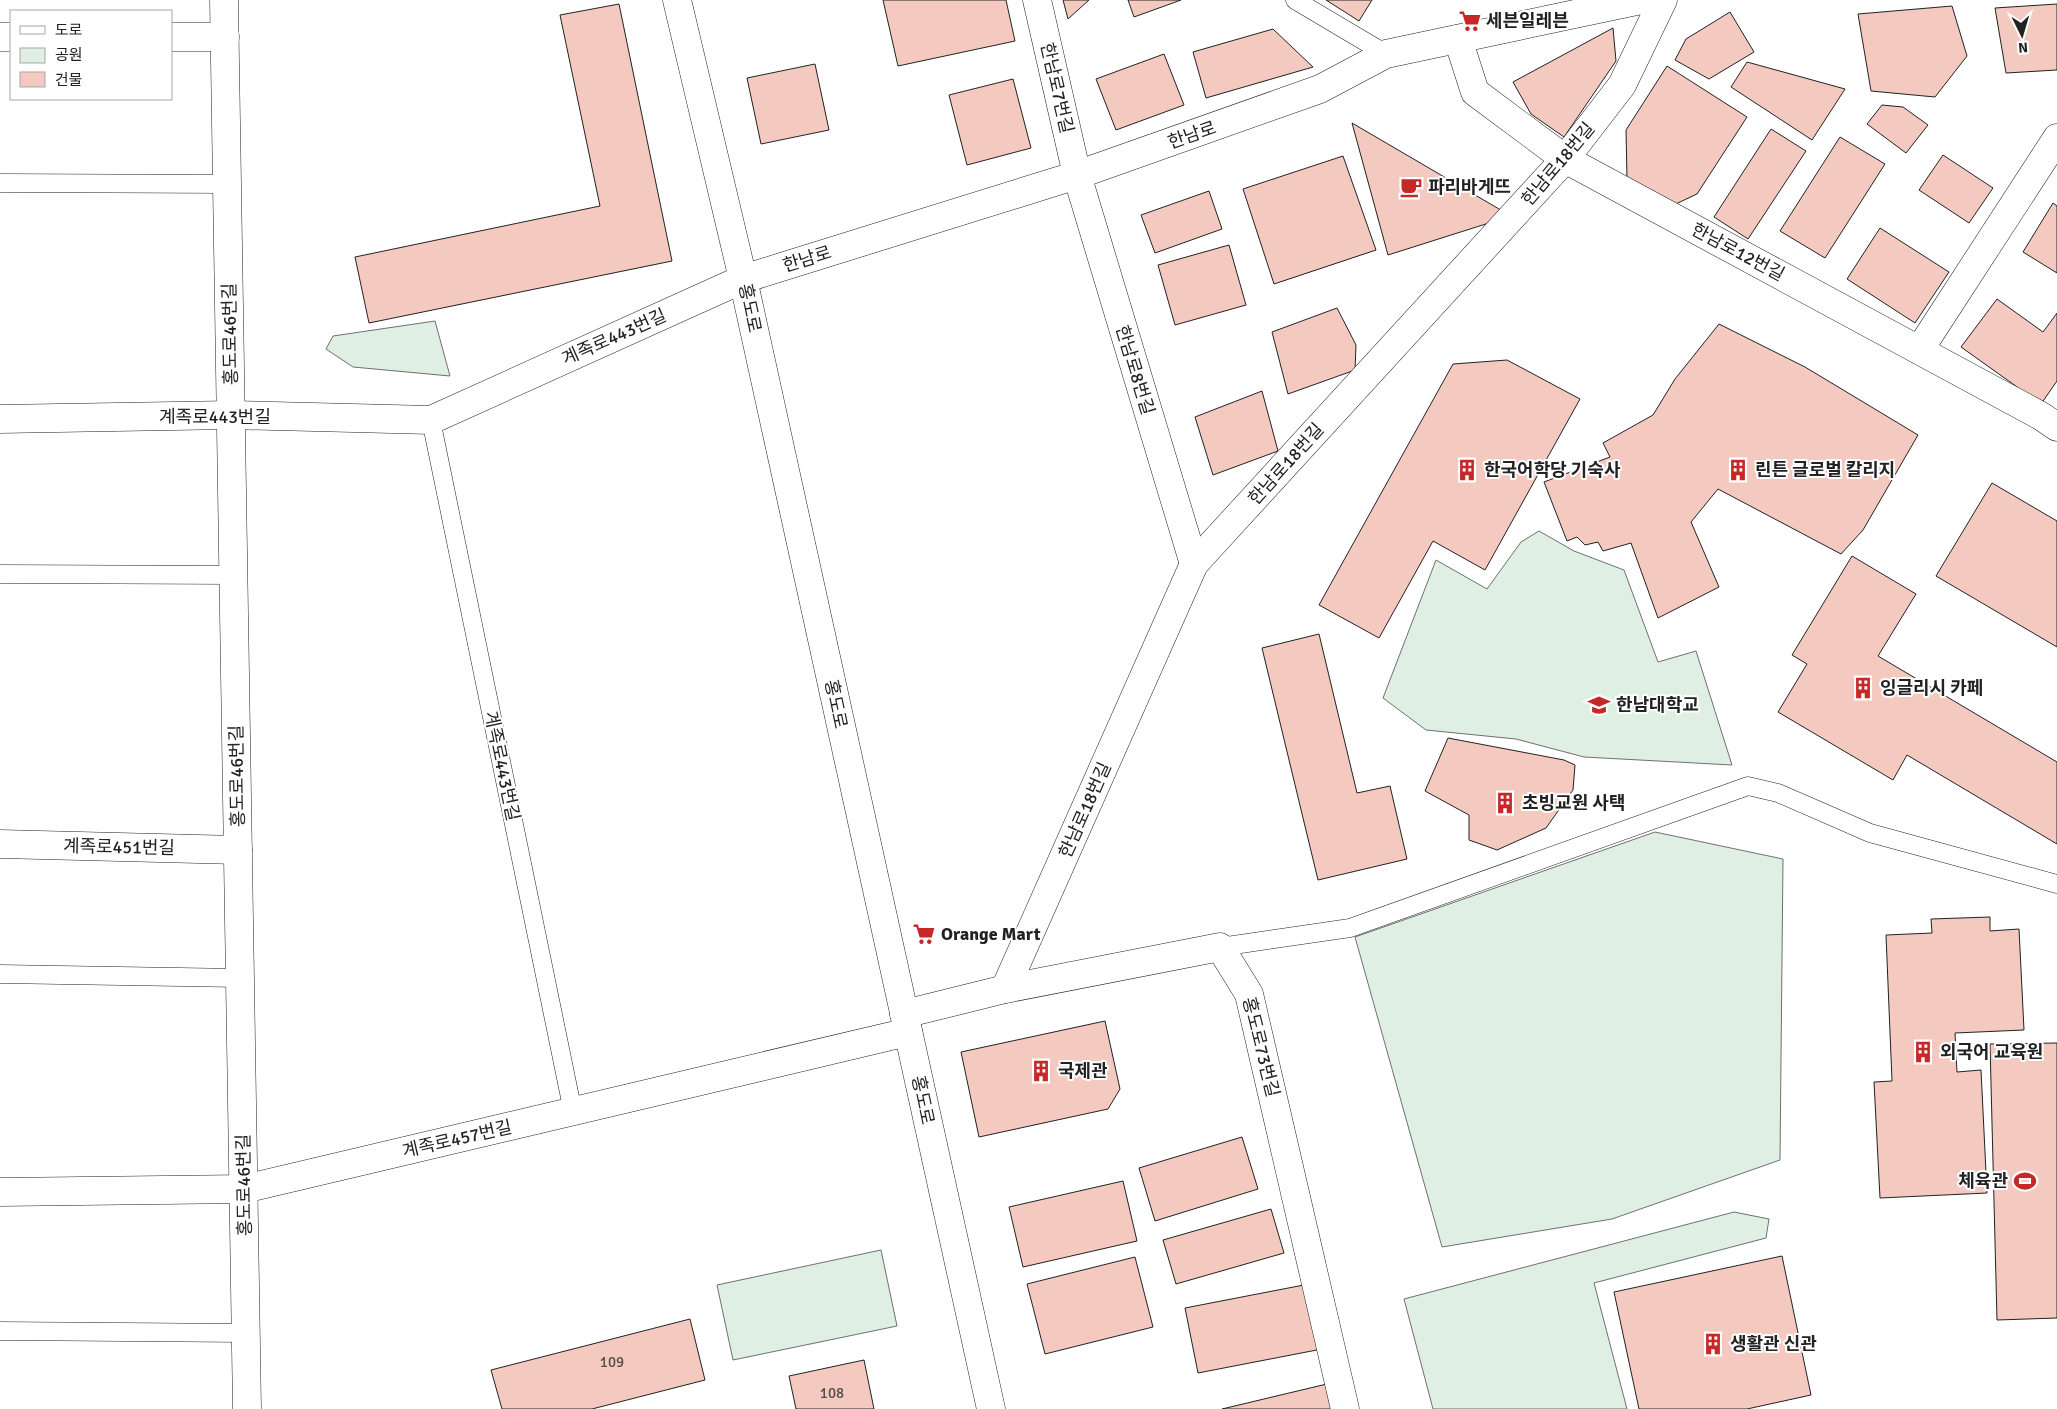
<svg xmlns="http://www.w3.org/2000/svg" width="2057" height="1409" font-family="Signika,'Noto Sans KR',sans-serif">
<style>
.green{fill:#e0efe3;stroke:#6f6f6f}
.building{fill:#f3c9c0;stroke:#222}
.lines{fill:none;stroke-linecap:round;stroke-linejoin:round}
.service-casing{stroke:#222;stroke-width:19}
.minor-casing{stroke:#222;stroke-width:29}
.service{stroke:#fff;stroke-width:18}
.minor{stroke:#fff;stroke-width:28}
.labels{text-anchor:middle;dominant-baseline:central;stroke-width:4;stroke-linejoin:round;paint-order:stroke}
.number-label{font-size:15px;fill:#564c4a}
.poi-label{font-size:18px;font-weight:bold;fill:#222;stroke:#fff;text-anchor:start}
.street-label{font-size:18px;fill:#222;stroke:#fff}
</style>
<rect width="100%" height="100%" fill="#fff"/>
<g class="green">
<path d="M435,321L450,376L353,367L326,349L333,336Z"/>
<path d="M1539,531L1574,551L1624,570L1658,662L1696,651L1732,765L1584,757L1516,739L1426,730L1383,698L1436,560L1487,589L1521,542Z"/>
<path d="M1655,832L1783,859L1780,1160L1612,1219L1442,1247L1355,937Z"/>
<path d="M1734,1212L1769,1219L1766,1238L1594,1283L1627,1409H1433L1404,1299Z"/>
<path d="M881,1250L897,1326L733,1360L717,1285Z"/>
</g>
<g class="building">
<path d="M883,0H1006L1015,41L898,66Z"/>
<path d="M1063,0H1089L1068,19Z"/>
<path d="M1128,0H1181L1134,17Z"/>
<path d="M1326,0H1372L1359,21Z"/>
<path d="M619,4L672,261L369,323L355,257L600,206L560,15Z"/>
<path d="M2057,4V70L2006,73L1995,8Z"/>
<path d="M1952,6L1967,56L1935,97L1871,91L1858,14Z"/>
<path d="M1730,12L1754,52L1709,79L1675,60L1686,39Z"/>
<path d="M1613,28L1616,61L1564,137L1531,114L1513,82Z"/>
<path d="M1273,29L1313,67L1206,98L1193,52Z"/>
<path d="M1164,54L1184,105L1116,130L1096,79Z"/>
<path d="M1747,62L1845,89L1812,140L1731,87Z"/>
<path d="M815,64L829,130L761,144L747,78Z"/>
<path d="M1667,66L1747,117L1697,194L1663,210L1627,179L1626,130Z"/>
<path d="M1013,79L1031,148L967,165L949,95Z"/>
<path d="M1882,105L1903,107L1928,125L1906,153L1867,124Z"/>
<path d="M1352,123L1511,216L1388,255Z"/>
<path d="M1771,129L1806,151L1748,239L1714,217Z"/>
<path d="M1840,137L1885,164L1825,258L1780,231Z"/>
<path d="M1943,155L1993,188L1969,223L1919,190Z"/>
<path d="M1343,156L1376,250L1274,284L1243,189Z"/>
<path d="M1209,191L1222,229L1155,253L1141,215Z"/>
<path d="M2053,203L2057,206V273L2023,252Z"/>
<path d="M1880,228L1949,272L1915,323L1847,279Z"/>
<path d="M1229,245L1246,305L1175,325L1158,265Z"/>
<path d="M1997,299L2043,332L2057,313V381L2041,404L1961,347Z"/>
<path d="M1337,308L1356,345L1355,370L1288,394L1272,332Z"/>
<path d="M1719,324L1805,367L1918,435L1863,530L1841,554L1718,489L1691,522L1719,587L1658,618L1631,543L1603,551L1598,542L1585,545L1577,537L1567,541L1544,482L1610,457L1603,443L1653,415L1675,379Z"/>
<path d="M1507,360L1580,399L1485,570L1433,541L1379,638L1319,605L1453,364Z"/>
<path d="M1262,391L1278,451L1213,475L1195,417Z"/>
<path d="M1992,483L2057,521V647L1936,576Z"/>
<path d="M1852,556L1916,594L1878,656L2057,762V844L1907,755L1893,780L1778,712L1807,664L1792,655Z"/>
<path d="M1319,634L1357,793L1390,786L1407,859L1318,880L1262,648Z"/>
<path d="M1448,738L1564,760L1575,765L1573,790L1546,828L1497,850L1469,840V815L1425,791Z"/>
<path d="M1990,917V931L2019,929L2024,1030L1955,1033L1957,1072L1981,1070L1987,1193L1880,1198L1874,1082L1892,1081L1886,935L1932,933L1931,919Z"/>
<path d="M1105,1021L1120,1089L1108,1109L979,1137L961,1052Z"/>
<path d="M2057,1043V1318L1997,1320L1990,1044Z"/>
<path d="M1242,1137L1258,1189L1155,1221L1139,1168Z"/>
<path d="M1123,1181L1137,1241L1023,1267L1009,1207Z"/>
<path d="M1271,1209L1284,1253L1176,1284L1163,1240Z"/>
<path d="M1782,1256L1811,1395L1747,1409H1639L1614,1292Z"/>
<path d="M1135,1257L1153,1327L1045,1354L1027,1284Z"/>
<path d="M1309,1284L1322,1349L1198,1373L1185,1308Z"/>
<path d="M690,1319L705,1380L592,1409H502L491,1370Z"/>
<path d="M864,1360L874,1409H796L789,1376Z"/>
<path d="M1331,1383L1337,1409H1222Z"/>
</g>
<g class="lines">
<g class="service-casing">
<g id="service">
<path d="M1295,0L1386,54"/>
<path d="M0,183L227,184"/>
<path d="M431,420L573,1112"/>
<path d="M0,574L234,575"/>
<path d="M1220,947L1350,928L1748,786L1778,793L1870,833L2057,884"/>
<path d="M0,974L240,978"/>
<path d="M0,1331L246,1333"/>
</g>
</g>
<g class="minor-casing">
<g id="minor">
<path d="M224,0L247,1409"/>
<path d="M677,0L743,279L991,1409"/>
<path d="M1037,0L1077,175L1194,564"/>
<path d="M0,37H11"/>
<path d="M171,37H225"/>
<path d="M1458,39L1475,92L1565,159L2041,416L2057,427"/>
<path d="M1920,349L2057,138"/>
<path d="M0,419L231,415L431,420L743,279L1077,175L1320,89L1386,54L1641,0"/>
<path d="M0,844L238,850"/>
<path d="M1005,989L1194,564L1565,159L1622,85L1663,0"/>
<path d="M904,1014L1005,989L1220,947L1249,994L1345,1409"/>
<path d="M0,1192L244,1189L908,1032"/>
</g>
</g>
<use href="#service" class="service"/>
<use href="#minor" class="minor"/>
</g>
<defs>
<g id="supermarket-bare" transform="scale(1.725)"><path d="M-6-5.5h2.5l.6 2H6L4.5 2H-2.5L-4.4-4H-6ZM-1.5 3.2a1.3 1.3 0 1 0 .1 0ZM3 3.2a1.3 1.3 0 1 0 .1 0Z" fill="#c62828" stroke="#fff" stroke-width="2.5" paint-order="stroke"/></g>
<g id="cafe-bare" transform="scale(1.725)"><path d="M-5.5-4.5H6V0H3Q3 3.5 0 3.5H-2.5Q-5.5 3.5-5.5 0ZM3-3.2v2h1.7v-2ZM-6 4.5H4V6H-6Z" fill="#c62828" stroke="#fff" stroke-width="2.5" paint-order="stroke"/></g>
<g id="building-bare" transform="scale(1.725)"><path d="M-4-6H4V6H1V3H-1V6H-4ZM-2.5-4.3h1.7v1.8h-1.7ZM.8-4.3h1.7v1.8H.8ZM-2.5-1h1.7V.8h-1.7ZM.8-1h1.7V.8H.8Z" fill="#c62828" stroke="#fff" stroke-width="2.5" paint-order="stroke"/></g>
<g id="university-bare" transform="scale(1.725)"><path d="M0-5L7-2L0 1L-7-2ZM-4 1L0 2.5L4 1V4Q0 6-4 4Z" fill="#c62828" stroke="#fff" stroke-width="2.5" paint-order="stroke"/></g>
<g id="stadium-bare" transform="scale(1.725)"><path d="M0-5a6.5 5 0 1 0 0 10a6.5 5 0 1 0 0-10ZM-3.5-1.8h7v3.6h-7Z" fill="#c62828" stroke="#fff" stroke-width="2.5" paint-order="stroke"/></g>
</defs>
<g fill-rule="evenodd">
<use href="#supermarket-bare" x="1470" y="21"/>
<use href="#cafe-bare" x="1411" y="187"/>
<use href="#building-bare" x="1467" y="470"/>
<use href="#building-bare" x="1738" y="470"/>
<use href="#building-bare" x="1863" y="688"/>
<use href="#university-bare" x="1599" y="705"/>
<use href="#building-bare" x="1505" y="803"/>
<use href="#supermarket-bare" x="924" y="934"/>
<use href="#building-bare" x="1923" y="1052"/>
<use href="#building-bare" x="1041" y="1071"/>
<use href="#stadium-bare" x="2025" y="1181"/>
<use href="#building-bare" x="1713" y="1344"/>
</g>
<g class="labels">
<g class="number-label">
<text x="612" y="1362">109</text>
<text x="832" y="1393">108</text>
</g>
<g class="poi-label">
<text x="1486" y="21">세븐일레븐</text>
<text x="1428" y="187">파리바게뜨</text>
<text x="1484" y="470">한국어학당 기숙사</text>
<text x="1755" y="470">린튼 글로벌 칼리지</text>
<text x="1880" y="688">잉글리시 카페</text>
<text x="1616" y="705">한남대학교</text>
<text x="1522" y="803">초빙교원 사택</text>
<text x="941" y="934">Orange Mart</text>
<text x="1940" y="1052">외국어 교육원</text>
<text x="1058" y="1071">국제관</text>
<text x="2008" y="1181" text-anchor="end">체육관</text>
<text x="1730" y="1344">생활관 신관</text>
</g>
<g class="street-label">
<text transform="translate(1057 88) rotate(77)">한남로7번길</text>
<text transform="translate(1192 135) rotate(-19)">한남로</text>
<text transform="translate(1558 164) rotate(-50)">한남로18번길</text>
<text transform="translate(1738 252) rotate(28)">한남로12번길</text>
<text transform="translate(807 259) rotate(-17)">한남로</text>
<text transform="translate(750 308) rotate(78)">홍도로</text>
<text transform="translate(230 334) rotate(-91)">홍도로46번길</text>
<text transform="translate(614 337) rotate(-24)">계족로443번길</text>
<text transform="translate(1135 370) rotate(73)">한남로8번길</text>
<text x="215" y="417">계족로443번길</text>
<text transform="translate(1286 464) rotate(-48)">한남로18번길</text>
<text transform="translate(836 704) rotate(78)">홍도로</text>
<text transform="translate(502 766) rotate(78)">계족로443번길</text>
<text transform="translate(237 776) rotate(-91)">홍도로46번길</text>
<text transform="translate(1085 810) rotate(-66)">한남로18번길</text>
<text transform="translate(119 847) rotate(1)">계족로451번길</text>
<text transform="translate(1261 1047) rotate(76)">홍도로73번길</text>
<text transform="translate(923 1100) rotate(78)">홍도로</text>
<text transform="translate(457 1139) rotate(-13)">계족로457번길</text>
<text transform="translate(244 1185) rotate(-91)">홍도로46번길</text>
</g>
</g>
<rect x="10" y="10" width="162" height="90" fill="#ffffff" stroke="#a7a7a7"/>
<rect x="20" y="26" width="25" height="8" fill="#ffffff" stroke="#a7a7a7"/>
<text x="55" y="35" font-size="15" fill="#222222">도로</text>
<rect x="20" y="48" width="25" height="15" fill="#e0efe3" stroke="#a7a7a7"/>
<text x="55" y="60" font-size="15" fill="#222222">공원</text>
<rect x="20" y="72" width="25" height="15" fill="#f3c9c0" stroke="#a7a7a7"/>
<text x="55" y="85" font-size="15" fill="#222222">건물</text>
<g transform="translate(2022 35) rotate(175)" stroke="#ffffff" stroke-width="4" paint-order="stroke">
<path d="M0-4L9 19L0 12L-9 19Z" fill="#222222"/>
<text y="-8" font-size="14" font-weight="bold" text-anchor="middle" fill="#222222">N</text>
</g>
</svg>
